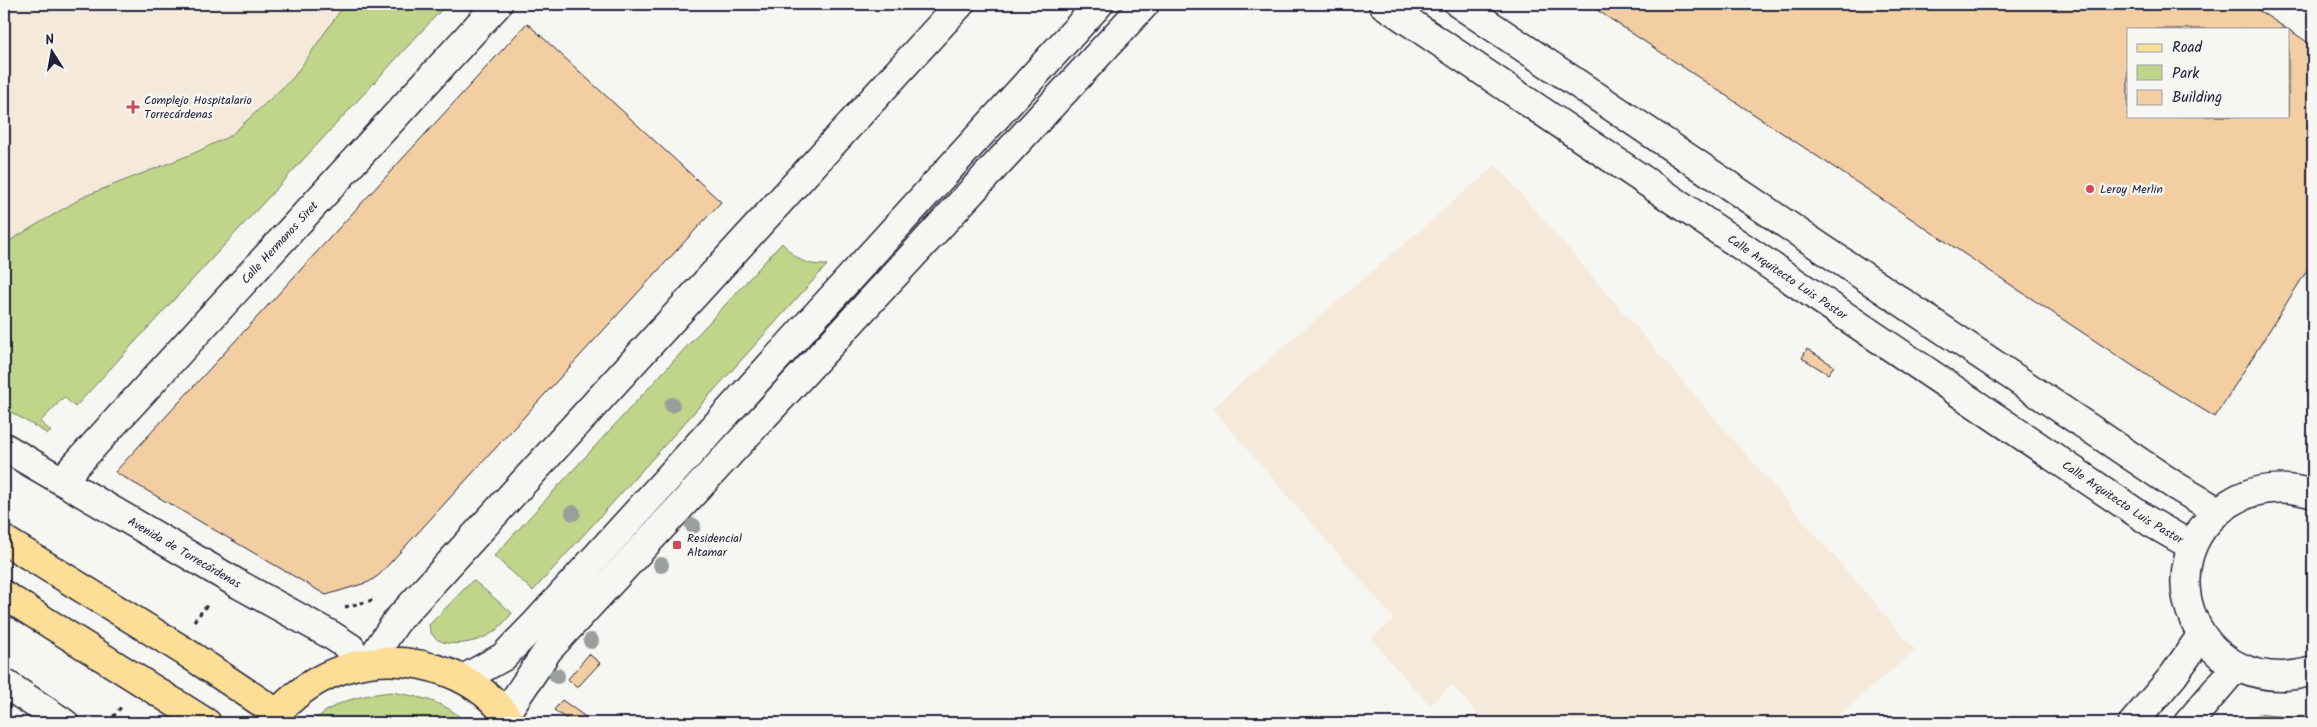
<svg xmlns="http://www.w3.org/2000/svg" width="2317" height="727" font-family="Kalam,sans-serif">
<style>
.built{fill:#f5eada}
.green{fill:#c0d58a;stroke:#717c62}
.building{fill:#f2cea2;stroke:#22223b}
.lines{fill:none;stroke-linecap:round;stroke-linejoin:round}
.minor-casing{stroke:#22223b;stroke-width:31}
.tertiary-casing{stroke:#22223b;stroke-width:31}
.primary-casing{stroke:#22223b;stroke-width:31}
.path{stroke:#22223b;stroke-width:3;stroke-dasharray:4 4;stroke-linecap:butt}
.minor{stroke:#f6f6f2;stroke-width:28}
.tertiary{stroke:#f6f6f2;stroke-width:28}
.primary{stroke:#fcde96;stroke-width:28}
.tree{fill:#9b9f9b}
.poi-dot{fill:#d1495b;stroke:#f6f6f2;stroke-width:2}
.labels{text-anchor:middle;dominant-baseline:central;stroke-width:5;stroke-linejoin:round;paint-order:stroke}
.poi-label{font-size:12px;fill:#22223b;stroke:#f6f6f2;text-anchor:start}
.street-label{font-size:12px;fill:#22223b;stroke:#f6f6f2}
</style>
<rect width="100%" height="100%" fill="#f6f6f2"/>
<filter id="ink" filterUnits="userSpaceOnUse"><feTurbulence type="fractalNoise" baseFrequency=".02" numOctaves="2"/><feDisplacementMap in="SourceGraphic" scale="10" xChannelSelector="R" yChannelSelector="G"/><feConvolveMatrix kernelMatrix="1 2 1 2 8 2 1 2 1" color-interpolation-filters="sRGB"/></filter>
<g filter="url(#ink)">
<g class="built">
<path d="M4,4H345L293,78L230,136L192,154L85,196L4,244Z"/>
<path d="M1496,165L1915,650L1830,723H1485L1452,685L1429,706L1371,639L1394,619L1212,408Z"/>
</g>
<g class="green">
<path d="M345,4H422L443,8L75,407L64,397L40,422L51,431L48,434L4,408V244L85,196L192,154L230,136L293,78Z"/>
<path d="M782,243C797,260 804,265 827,265L533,591L494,556Z"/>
<path d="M473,580L512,613C506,620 500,628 492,633C477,644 431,653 429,625Z"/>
<path d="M391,692C420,697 445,701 467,723H312C334,700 360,696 391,692Z"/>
<path d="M2313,713V723H2250L2258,714L2296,718Z"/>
</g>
<g class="building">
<path d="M1588,4H2249L2287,29H2128V116H2288V29L2313,46V261L2215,417L2151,378Z"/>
<path d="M527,23L721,202L458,489L379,575L369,582L326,595L115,472Z"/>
<path d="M1807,349L1834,366L1828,374L1802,358Z"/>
<path d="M589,654L600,663L577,688L568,679Z"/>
<path d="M562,700L587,718L582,723H572L554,710Z"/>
</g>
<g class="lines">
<g class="minor-casing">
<g id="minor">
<path id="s1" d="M4,447L240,585L331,635L351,648L355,665"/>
<path id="s2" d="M62,480L498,4"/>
<path d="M370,661L396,622L960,4"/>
<path d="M4,683L64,723"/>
</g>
</g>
<g class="tertiary-casing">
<g id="tertiary">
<path id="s3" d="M1383,4L2150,522L2192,546"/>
<path d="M1459,4L2174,485L2218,511"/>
<path d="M2313,494C2284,485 2255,487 2230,503C2138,562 2200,704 2313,671"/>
<path d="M463,679L503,657L537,622L1099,4"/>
<path d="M505,714L548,650L1145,4"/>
<path d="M2133,723L2173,676L2201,636"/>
<path d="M2188,723L2236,667"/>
</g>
</g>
<g class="primary-casing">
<g id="primary">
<path d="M4,540L184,651L277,713"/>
<path d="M4,595L207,723"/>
<path d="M269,723C314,666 381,647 449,673C474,683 498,700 510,723"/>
</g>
</g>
<g class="path">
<path d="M345,607L373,600"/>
<path d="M194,621L209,603"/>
<path d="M108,723L122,706"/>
</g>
<use href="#minor" class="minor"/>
<use href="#tertiary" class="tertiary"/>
<use href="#primary" class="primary"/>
</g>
<g class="tree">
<circle cx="672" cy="405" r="8"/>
<circle cx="573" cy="513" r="8"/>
<circle cx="693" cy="526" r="8"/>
<circle cx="661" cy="565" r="8"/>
<circle cx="591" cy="641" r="8"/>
<circle cx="557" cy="676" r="8"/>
</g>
</g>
<g class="poi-dot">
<path d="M130.5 99.5h5v5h5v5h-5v5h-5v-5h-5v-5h5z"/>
<circle cx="2090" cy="189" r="5"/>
<rect x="672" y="540" width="10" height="10" rx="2.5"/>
</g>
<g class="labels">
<g class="poi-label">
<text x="144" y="100">Complejo Hospitalario<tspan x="144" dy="14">Torrecárdenas</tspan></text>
<text x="2100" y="189">Leroy Merlin</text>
<text x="687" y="538">Residencial<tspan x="687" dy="14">Altamar</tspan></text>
</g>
<g class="street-label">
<text stroke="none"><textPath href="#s2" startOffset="322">Calle Hermanos Siret</textPath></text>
<text stroke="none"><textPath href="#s3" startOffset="488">Calle Arquitecto Luis Pastor</textPath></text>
<text stroke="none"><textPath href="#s3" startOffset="892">Calle Arquitecto Luis Pastor</textPath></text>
<text stroke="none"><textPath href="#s1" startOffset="209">Avenida de Torrecárdenas</textPath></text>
</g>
</g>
<rect width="2317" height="727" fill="none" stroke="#f6f6f2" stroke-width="20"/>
<rect x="10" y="10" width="2297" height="707" fill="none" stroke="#22223b" stroke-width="2" filter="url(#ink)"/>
<rect x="2127" y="28" width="162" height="90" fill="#f6f6f2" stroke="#a1a1a9"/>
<rect x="2137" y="44" width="25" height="8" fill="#fcde96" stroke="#a1a1a9"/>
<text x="2172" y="52" font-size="15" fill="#22223b">Road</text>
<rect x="2137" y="65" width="25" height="15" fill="#c0d58a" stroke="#a1a1a9"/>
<text x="2172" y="78" font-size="15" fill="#22223b">Park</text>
<rect x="2137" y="90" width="25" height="15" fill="#f2cea2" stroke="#a1a1a9"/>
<text x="2172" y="102" font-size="15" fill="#22223b">Building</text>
<g transform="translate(52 52) rotate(349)" stroke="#f6f6f2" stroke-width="4" paint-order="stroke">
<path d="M0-4L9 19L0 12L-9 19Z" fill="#22223b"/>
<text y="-8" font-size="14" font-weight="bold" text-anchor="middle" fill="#22223b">N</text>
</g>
</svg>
